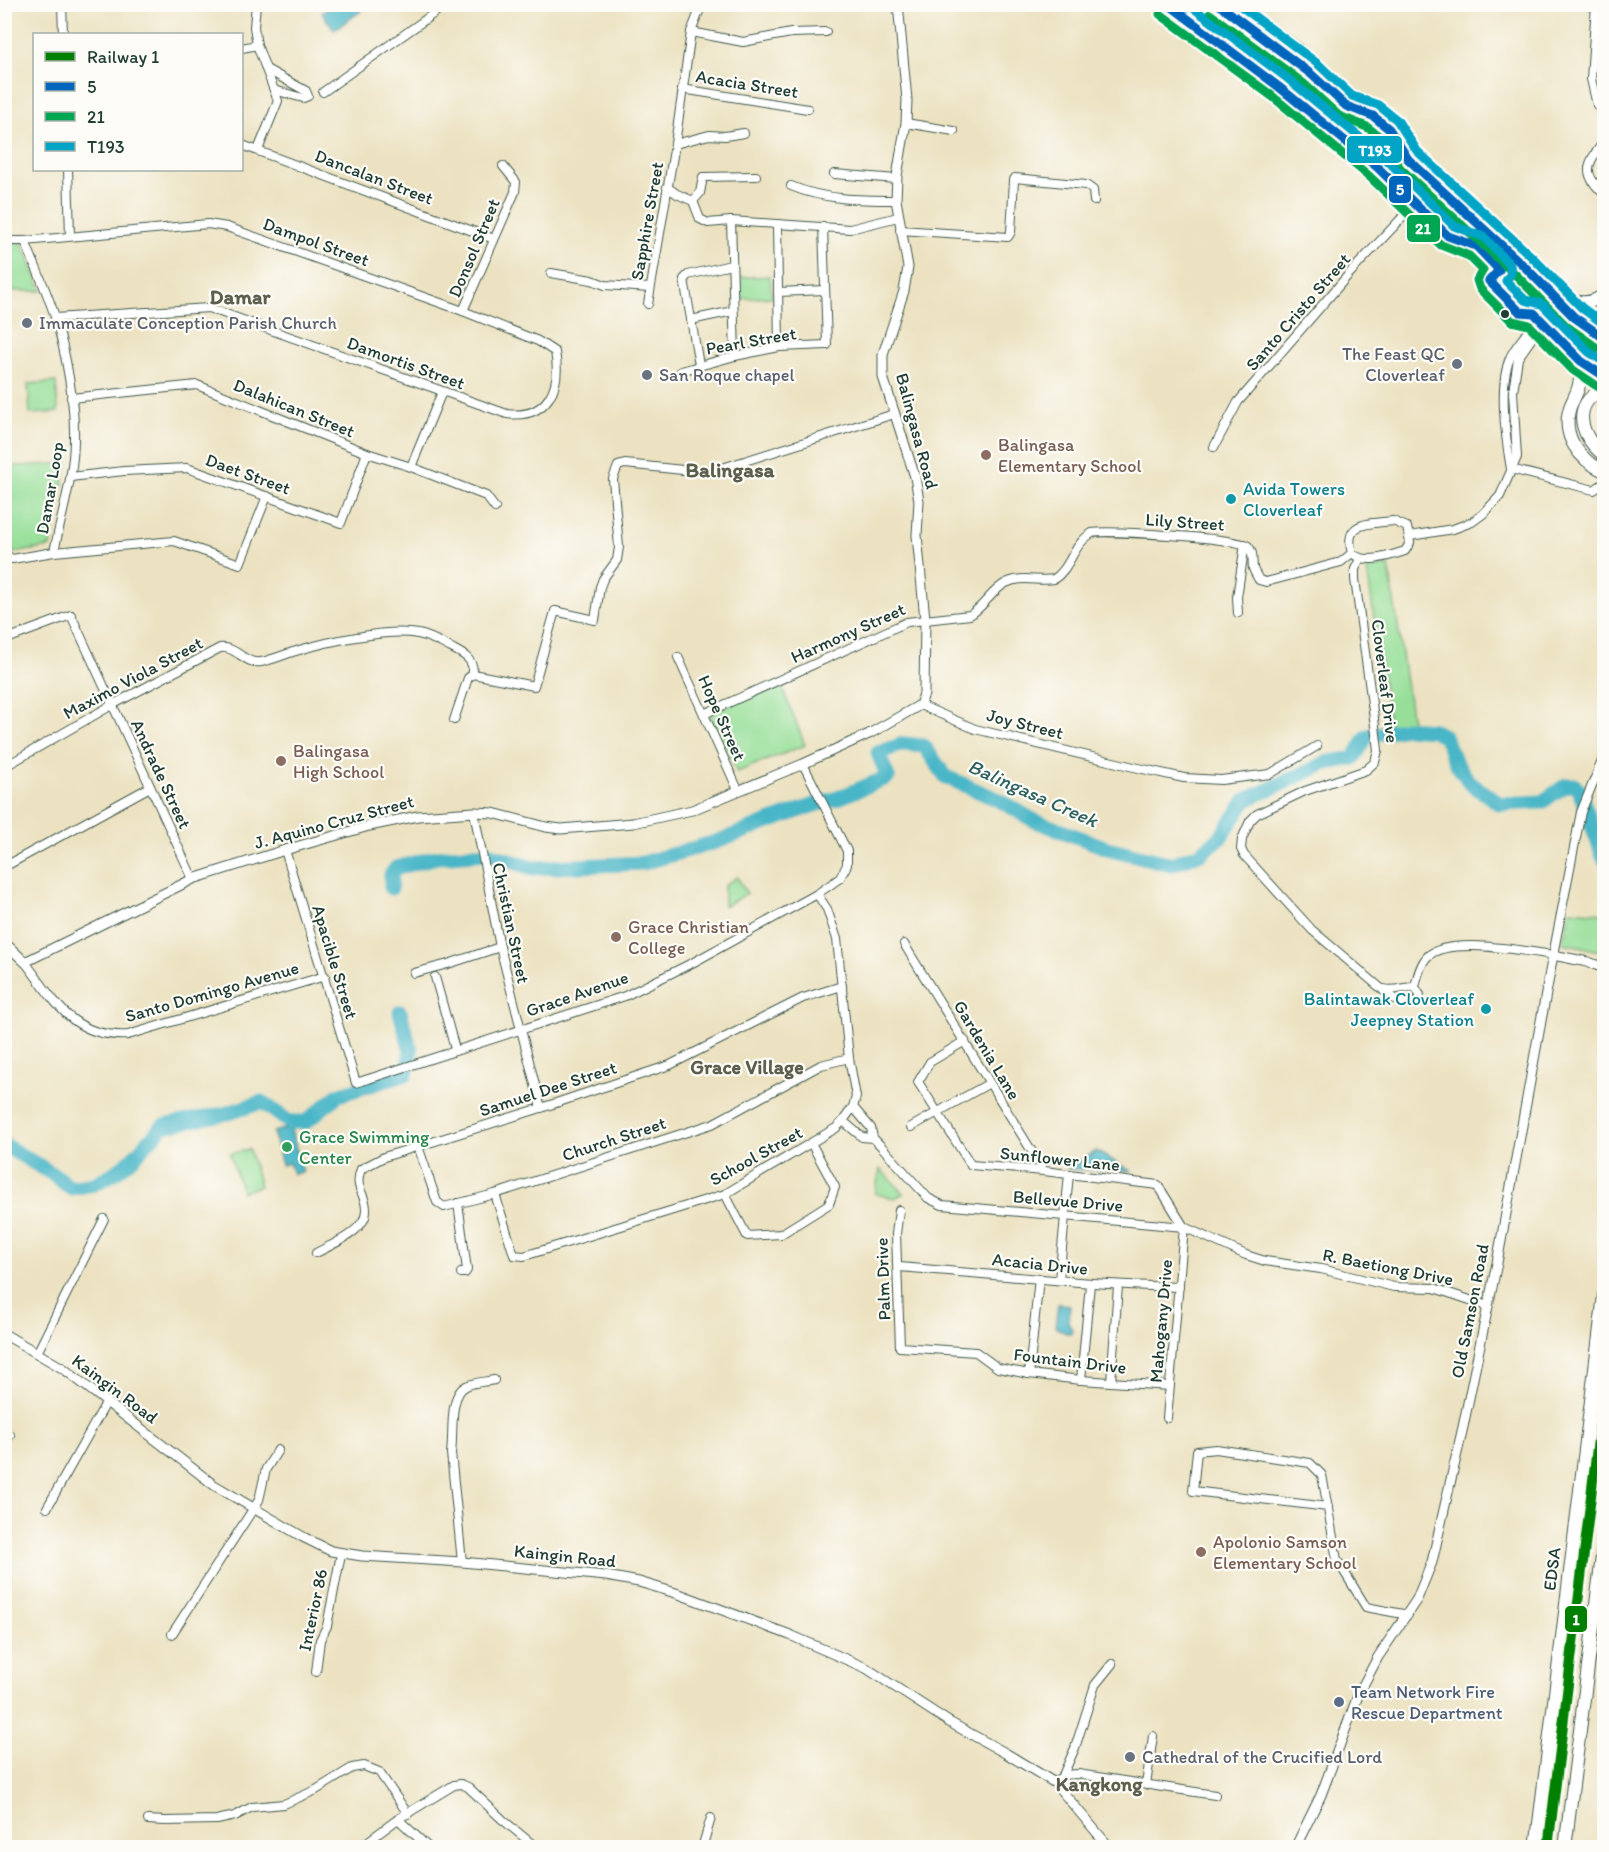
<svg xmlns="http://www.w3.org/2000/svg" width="1609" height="1852" font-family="Itim,sans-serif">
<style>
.green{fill:#97df99;stroke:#5b8e66;stroke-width:1.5}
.water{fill:#4ab6c7;stroke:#347a7e;stroke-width:1.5}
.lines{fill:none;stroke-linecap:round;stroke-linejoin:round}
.river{stroke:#4ab6c7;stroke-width:15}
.minor-casing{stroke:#3e5649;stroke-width:10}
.tertiary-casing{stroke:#3e5649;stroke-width:11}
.primary-casing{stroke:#3e5649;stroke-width:14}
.trunk-casing{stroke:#3e5649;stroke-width:14}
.motorway-casing{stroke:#3e5649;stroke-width:16}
.minor{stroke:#fff;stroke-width:8}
.tertiary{stroke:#fff;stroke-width:9}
.primary{stroke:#fff;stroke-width:12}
.trunk{stroke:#fff;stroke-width:12}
.motorway{stroke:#fff;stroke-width:14}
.motorway-bridge-casing{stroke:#3e5649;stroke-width:16;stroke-linecap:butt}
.motorway-bridge{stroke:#fff;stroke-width:14}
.bus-1-casing{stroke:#fdfcf7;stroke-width:14}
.bus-2-casing{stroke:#fdfcf7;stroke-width:14}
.bus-3-casing{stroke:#fdfcf7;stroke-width:14}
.bus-1{stroke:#0065bd;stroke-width:9}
.bus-2{stroke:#00a651;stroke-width:9}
.bus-3{stroke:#02a4c6;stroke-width:9}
.rail-1-casing{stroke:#fdfcf7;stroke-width:15}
.rail-1{stroke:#008000;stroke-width:10}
.bus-dot{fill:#1f3d34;stroke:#fdfcf7;stroke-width:2}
.worship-dot{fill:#6b7280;stroke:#fdfcf7;stroke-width:2}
.education-dot{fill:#8d6e63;stroke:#fdfcf7;stroke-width:2}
.culture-dot{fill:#0f9aa8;stroke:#fdfcf7;stroke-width:2}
.leisure-dot{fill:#2e9e5b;stroke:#fdfcf7;stroke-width:2}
.service-dot{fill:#5c6f8a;stroke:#fdfcf7;stroke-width:2}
.labels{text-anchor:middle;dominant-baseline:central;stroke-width:4.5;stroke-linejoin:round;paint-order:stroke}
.street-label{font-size:18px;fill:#1f3d34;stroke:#fdfcf7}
.worship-label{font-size:18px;fill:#5b616d;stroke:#fdfcf7;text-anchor:start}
.education-label{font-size:18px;fill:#785e54;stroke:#fdfcf7;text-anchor:start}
.culture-label{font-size:18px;fill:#0d838f;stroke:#fdfcf7;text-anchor:start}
.leisure-label{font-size:18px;fill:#27864d;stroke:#fdfcf7;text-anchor:start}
.service-label{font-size:18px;fill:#4e5e75;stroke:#fdfcf7;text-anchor:start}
.water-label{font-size:20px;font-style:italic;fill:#2c6160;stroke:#fdfcf7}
.neighbourhood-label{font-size:20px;font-weight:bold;fill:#5d5f4e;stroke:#fdfcf7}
.quarter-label{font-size:21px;font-weight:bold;fill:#5d5f4e;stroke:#fdfcf7}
.line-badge{stroke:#fdfcf7;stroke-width:2}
.badge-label{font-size:16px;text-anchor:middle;font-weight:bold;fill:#fff}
</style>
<rect width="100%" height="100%" fill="#fdfcf7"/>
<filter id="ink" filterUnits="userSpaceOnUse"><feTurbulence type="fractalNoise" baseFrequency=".0167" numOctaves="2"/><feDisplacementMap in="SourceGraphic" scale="12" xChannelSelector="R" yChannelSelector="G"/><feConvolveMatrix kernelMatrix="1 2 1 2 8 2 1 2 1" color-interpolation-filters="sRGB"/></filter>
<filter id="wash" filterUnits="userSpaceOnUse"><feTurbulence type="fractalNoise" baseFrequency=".008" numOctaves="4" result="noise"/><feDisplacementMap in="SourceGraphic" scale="24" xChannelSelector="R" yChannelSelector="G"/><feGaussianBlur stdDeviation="1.35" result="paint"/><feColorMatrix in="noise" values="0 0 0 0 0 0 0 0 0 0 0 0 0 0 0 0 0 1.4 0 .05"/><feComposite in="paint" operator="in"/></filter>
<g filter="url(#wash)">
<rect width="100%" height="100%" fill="#ece2c1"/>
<g class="green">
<path d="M4,240L22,242L42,291H5Z"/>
<path d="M770,276L772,297L736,299L735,278Z"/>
<path d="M56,382L58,412L30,414L28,384Z"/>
<path d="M67,463L50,547L12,553L7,549L4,525L5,467Z"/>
<path d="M1389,566L1412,722L1389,725L1367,569Z"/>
<path d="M780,682L805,745L737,772L709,714Z"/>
<path d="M737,877L747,894L724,906V886Z"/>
<path d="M1570,910L1604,913V952L1563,943Z"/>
<path d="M249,1149L260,1186L242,1192L230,1154Z"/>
<path d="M880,1169L904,1193L895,1198L875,1194Z"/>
</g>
<g class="water">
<path d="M334,4L357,5L361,11L334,30L322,13Z"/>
<path d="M290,1127L303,1172L293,1174L289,1163L282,1165L273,1132Z"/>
<path d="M1096,1151L1131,1171L1067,1169Z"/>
<path d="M1058,1304L1070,1305L1068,1321L1072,1329L1071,1333H1066L1055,1327Z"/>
</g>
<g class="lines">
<g class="river">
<path d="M391,888V875L396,868L437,857L488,853L532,868L643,863L716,842L814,805L838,798L888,777L878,753L903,744L924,746L946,777L999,800L1033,820L1107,848L1171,864L1201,853L1220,838L1246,800L1326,763L1354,758L1367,736L1406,728L1433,730L1444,736L1456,763L1470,783L1500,804L1542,802L1566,785H1574L1579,790L1604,859"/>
<path d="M4,1145L56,1176L70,1188L94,1184L113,1174L131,1160L163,1126L228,1113L262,1102L289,1122H306L338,1095L406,1074L411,1051L400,1012"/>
</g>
</g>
</g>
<g filter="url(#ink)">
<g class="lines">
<g class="minor-casing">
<g id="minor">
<path d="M62,4L63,34"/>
<path d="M256,4L254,27L257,45L278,101L258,150"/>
<path d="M1580,4L1596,7"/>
<path d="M1596,4L1591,79L1597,105L1604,112"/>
<path d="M691,32L743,42L791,33L826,32"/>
<path d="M242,48L257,45"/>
<path d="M266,69L306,91L308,96L303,98L274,90"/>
<path d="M682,89L808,109"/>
<path d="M323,92L426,19L437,11L440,4"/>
<path d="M1287,94L1317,119"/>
<path d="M906,123L954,131"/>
<path d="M1604,141C1587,165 1581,172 1604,194"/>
<path d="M675,144L709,135L725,136L744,133"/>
<path d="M242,145L494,239"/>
<path d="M1376,166L1448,236L1474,246"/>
<path d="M68,170L70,236"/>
<path d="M834,174L897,179"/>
<path d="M791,186C824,200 860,200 896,200"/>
<path d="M667,187L677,194L693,201L700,219L708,223L731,221L850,229L898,217"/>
<path d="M693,201L700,193L703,177L756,176"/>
<path d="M731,221L735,356"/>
<path d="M777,224L779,347"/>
<path d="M900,230L1008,237L1011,232L1014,180L1015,178L1086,185L1093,190L1094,201"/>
<path d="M4,241H25L208,224L227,227L463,311L538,341L555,352C562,388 547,419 507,414L209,308L55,318"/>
<path d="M25,241C35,266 47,291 55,317C66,353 75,402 74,439C74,476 61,516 54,552"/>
<path d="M551,273L592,280L605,285L650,288"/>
<path d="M778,292L825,290"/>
<path d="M648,304L675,144L691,32L702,4"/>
<path d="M463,311L515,192L516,182L503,166"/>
<path d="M691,320L733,311"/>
<path d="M699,365L684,279L688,275L731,265"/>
<path d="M681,371L735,356L779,347L827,345L823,226"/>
<path d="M71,398L197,385L367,453L411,467L486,496L495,508"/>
<path d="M1214,447L1238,402L1350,273L1415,204"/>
<path d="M411,467L442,392"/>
<path d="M1511,469C1506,440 1498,385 1510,358C1516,342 1533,332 1534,314"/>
<path d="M1511,469L1594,490L1604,483"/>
<path d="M70,477L124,471L187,468L341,523L367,453"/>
<path d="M1393,521L1407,527L1410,543L1405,551C1390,556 1364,565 1352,553C1343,521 1369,524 1393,521Z"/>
<path d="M1410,536L1453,529L1472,522L1483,514L1500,496L1517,457L1513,392L1518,358L1532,338L1541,332L1550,333"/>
<path d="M4,554L12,559L54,552L174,541L240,564L267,496"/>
<path d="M1360,559L1355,569V579L1375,726L1378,750L1375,762L1366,770L1305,791L1257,814L1250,821L1242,839L1241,849L1244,855L1312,930L1390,996C1398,1002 1408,1007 1418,1001L1420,995L1415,987C1417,978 1420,964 1427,957C1447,936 1525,951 1553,955L1581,812L1604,756"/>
<path d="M1238,613L1237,597L1245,544"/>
<path d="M4,640L71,615L193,879"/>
<path d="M678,657L738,790"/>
<path d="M920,705L975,729L1134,767L1184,778L1221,780L1270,774L1317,746"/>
<path d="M704,714L907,622L970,615C984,607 992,590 1006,583C1021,575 1039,582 1054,579C1071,568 1072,545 1092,533C1108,530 1239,538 1248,546C1254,552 1252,560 1253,568C1254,572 1257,576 1259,580L1266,582L1341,562L1352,553"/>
<path d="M454,720L468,678L473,674"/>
<path d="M4,767L112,705L220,648C237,646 245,665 261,662C273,660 285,654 296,651C325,642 389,628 418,634C430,636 441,643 451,648C463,654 474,659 473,674L534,686L555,611L595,620L600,587L603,579L617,560L619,547L613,479L618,466L625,464L683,470H716L894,414"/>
<path d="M474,812L500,947L541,1108"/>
<path d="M285,850L356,1083L625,996L694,962L817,894L840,878L847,865V851L803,764"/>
<path d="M4,867L150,787"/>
<path d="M904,944L1044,1171"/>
<path d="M25,962C56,1002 72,1038 128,1035L325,976"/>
<path d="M414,973L448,964L500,947"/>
<path d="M435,977L455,1049"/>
<path d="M1384,989C1396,992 1404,986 1415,987"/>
<path d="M965,1041L930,1062L918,1082L971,1165L1044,1171L1158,1185L1184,1227L1167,1418"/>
<path d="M853,1107L871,1128L873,1138L881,1146L928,1198L942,1205L1184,1227L1246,1255L1265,1261L1321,1269L1394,1287L1434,1288L1488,1306"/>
<path d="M843,1121L862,1137L873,1138"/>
<path d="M911,1127L988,1084"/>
<path d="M418,1146L437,1202L444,1207L495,1194L712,1124L821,1065L849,1058"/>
<path d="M495,1194L514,1255L524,1256L725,1194L836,1128L843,1121L853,1107L856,1097L849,1058L837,939L827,909L817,894"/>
<path d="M725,1194L747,1236L781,1234L829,1204L835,1187L811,1143"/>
<path d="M458,1203L467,1270L465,1273H461"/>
<path d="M899,1210L896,1234L900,1347L976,1352L998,1368L1029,1374L1081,1380L1170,1386"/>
<path d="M316,1253C331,1245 366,1231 366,1211C367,1193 353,1190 361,1169L384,1157L541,1108L670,1065L803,998L842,986"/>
<path d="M898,1267C992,1274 1085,1285 1179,1287"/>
<path d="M1059,1280L1069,1174"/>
<path d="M37,1353L104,1219"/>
<path d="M1029,1374L1039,1278"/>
<path d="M1081,1380L1090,1284"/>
<path d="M1111,1382L1118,1286"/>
<path d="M4,1445L10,1435"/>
<path d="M1328,1507L1193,1491L1197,1451L1216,1449L1310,1463L1322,1475L1337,1560L1366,1607L1408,1615"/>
<path d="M47,1508L106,1403"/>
<path d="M462,1562L451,1453C454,1435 448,1395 466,1386C474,1382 485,1382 494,1380"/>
<path d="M172,1634L259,1500L266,1469L278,1450"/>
<path d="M316,1672L320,1640L327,1626L341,1554"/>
<path d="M1063,1775L1075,1748L1095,1685L1112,1664"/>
<path d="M1055,1783L1063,1775L1078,1774L1215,1795"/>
<path d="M1146,1785L1153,1736"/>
<path d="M398,1819L429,1848"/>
<path d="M148,1820L165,1821L217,1820L235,1816L252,1807L284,1804L316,1790L352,1768L364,1766L379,1772L408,1814"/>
<path d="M359,1848L398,1819L454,1785L461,1784L468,1787L503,1820L537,1848"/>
<path d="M702,1848L711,1818"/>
</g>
</g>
<g class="tertiary-casing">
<g id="tertiary">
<path d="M4,942L25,962L193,879L285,850L369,826L418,816L474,812L493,813L546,827L561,829L633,823L692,810L803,764L869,734L920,705L924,694L925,619L917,535L919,501L915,477L883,377V354L904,291L908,267L896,200L897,176L906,123L907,100L898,4"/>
<path d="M4,1334L64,1369L214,1485L303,1537L331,1551L362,1556L462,1562L606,1576L639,1582L679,1594L790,1635L866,1668L949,1722L1007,1754L1055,1783L1110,1848"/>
<path d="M1295,1848L1321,1795L1359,1693L1378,1657L1417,1599L1432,1562L1463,1427L1497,1263L1553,955L1588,962L1604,968"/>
</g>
</g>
<g class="primary-casing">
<g id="primary">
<path d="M1346,106L1373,116L1389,129L1408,159"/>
<path d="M1493,237L1549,292"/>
<path d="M1520,291C1531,319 1578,362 1604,376"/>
</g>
</g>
<g class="trunk-casing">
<g id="trunk">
<path d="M1548,291C1567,299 1587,310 1604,294"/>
<path d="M1570,350C1574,358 1580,367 1580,376C1581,387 1574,397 1570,407C1561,436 1579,460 1604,471"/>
<path d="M1604,390C1570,402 1580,438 1604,455"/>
<path d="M1536,1848L1604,1295"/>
<path d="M1565,1848L1604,1541"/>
</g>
</g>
<g class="motorway-casing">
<g id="motorway">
<path d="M1212,4C1295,64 1375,134 1449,204C1500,252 1548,304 1604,345"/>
<path d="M1235,4L1299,51L1373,116"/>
<path d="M1317,114L1377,167"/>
</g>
</g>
<use href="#minor" class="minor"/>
<use href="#tertiary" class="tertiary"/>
<use href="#primary" class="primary"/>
<use href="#trunk" class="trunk"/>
<use href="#motorway" class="motorway"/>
<g class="motorway-bridge-casing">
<g id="motorway-bridge">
<path d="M1193,4L1261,57L1367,146L1484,250L1570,335L1604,359"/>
<path d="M1174,11L1245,58L1290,93"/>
</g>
</g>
<use href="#motorway-bridge" class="motorway-bridge"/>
<g class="bus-1-casing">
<g id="bus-1">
<path d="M1168,4L1279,87L1377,167L1448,236L1476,246L1499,270L1489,281L1520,312L1534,313L1581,361L1604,376"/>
<path d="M1218,4L1311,74L1346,106L1373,116L1389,129L1408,159L1524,266L1574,317L1604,338"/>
</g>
</g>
<g class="bus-2-casing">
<g id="bus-2">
<path d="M1160,14L1272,96L1369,176L1441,245L1469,256L1483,270L1477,280L1480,289L1512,321L1529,325L1573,370L1597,386"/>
<path d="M1210,14L1303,83L1339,116L1367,127L1380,137L1400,168L1516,275L1566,326L1597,348"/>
</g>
</g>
<g class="bus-3-casing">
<g id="bus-3">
<path d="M1188,4L1287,78L1385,158L1454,226L1484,237L1510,265L1511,273L1506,281L1525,300L1542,304L1589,352L1604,362"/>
<path d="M1238,4L1318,64L1352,96L1378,105L1397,120L1417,151L1532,257L1582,308L1604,324"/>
</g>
</g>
<use href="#bus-1" class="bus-1"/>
<use href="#bus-2" class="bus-2"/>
<use href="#bus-3" class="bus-3"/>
<g class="rail-1-casing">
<path id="rail-1" d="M1548,1848L1604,1390"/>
</g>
<use href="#rail-1" class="rail-1"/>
</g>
</g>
<circle class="bus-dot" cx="1505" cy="314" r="5"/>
<g class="worship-dot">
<circle cx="27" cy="323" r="6"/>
<circle cx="1457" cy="364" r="6"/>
<circle cx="647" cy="375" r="6"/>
<circle cx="1130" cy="1757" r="6"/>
</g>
<g class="education-dot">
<circle cx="986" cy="455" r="6"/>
<circle cx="281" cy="761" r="6"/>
<circle cx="616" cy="937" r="6"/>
<circle cx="1201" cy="1552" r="6"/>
</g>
<g class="culture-dot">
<circle cx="1231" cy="499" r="6"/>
<circle cx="1486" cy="1009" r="6"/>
</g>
<circle class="leisure-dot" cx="287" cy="1147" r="6"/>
<circle class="service-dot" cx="1339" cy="1702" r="6"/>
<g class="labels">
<g class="street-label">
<text transform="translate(747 84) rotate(9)">Acacia Street</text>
<text transform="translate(374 177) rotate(21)">Dancalan Street</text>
<text transform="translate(647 221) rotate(-80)">Sapphire Street</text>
<text transform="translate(316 242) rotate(20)">Dampol Street</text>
<text transform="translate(474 248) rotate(-67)">Donsol Street</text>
<text transform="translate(1298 312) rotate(-49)">Santo Cristo Street</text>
<text transform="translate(751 341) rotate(-10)">Pearl Street</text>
<text transform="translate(406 363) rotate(20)">Damortis Street</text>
<text transform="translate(294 408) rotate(22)">Dalahican Street</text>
<text transform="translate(917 431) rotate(75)">Balingasa Road</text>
<text transform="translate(248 474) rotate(20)">Daet Street</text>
<text transform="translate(50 488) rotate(-80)">Damar Loop</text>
<text transform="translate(1185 522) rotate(4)">Lily Street</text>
<text transform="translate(848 633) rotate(-24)">Harmony Street</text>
<text transform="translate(133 678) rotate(-28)">Maximo Viola Street</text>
<text transform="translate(1385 681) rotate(83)">Cloverleaf Drive</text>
<text transform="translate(722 718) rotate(66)">Hope Street</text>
<text transform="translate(1025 724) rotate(14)">Joy Street</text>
<text transform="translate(161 774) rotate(65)">Andrade Street</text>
<text transform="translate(334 822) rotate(-15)">J. Aquino Cruz Street</text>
<text transform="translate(511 923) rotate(78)">Christian Street</text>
<text transform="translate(335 962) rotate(73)">Apacible Street</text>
<text transform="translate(212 992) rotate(-16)">Santo Domingo Avenue</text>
<text transform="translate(577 994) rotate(-19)">Grace Avenue</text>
<text transform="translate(987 1050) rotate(59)">Gardenia Lane</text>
<text transform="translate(548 1089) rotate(-18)">Samuel Dee Street</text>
<text transform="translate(614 1139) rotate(-18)">Church Street</text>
<text transform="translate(756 1156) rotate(-29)">School Street</text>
<text transform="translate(1060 1159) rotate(6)">Sunflower Lane</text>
<text transform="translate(1068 1201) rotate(5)">Bellevue Drive</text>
<text transform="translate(1040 1264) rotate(6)">Acacia Drive</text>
<text transform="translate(1388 1267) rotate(11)">R. Baetiong Drive</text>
<text transform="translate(883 1279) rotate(-92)">Palm Drive</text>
<text transform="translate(1470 1311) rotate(-79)">Old Samson Road</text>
<text transform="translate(1161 1321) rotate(-85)">Mahogany Drive</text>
<text transform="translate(1070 1361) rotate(7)">Fountain Drive</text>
<text transform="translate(115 1389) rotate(37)">Kaingin Road</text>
<text transform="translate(565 1556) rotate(6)">Kaingin Road</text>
<text transform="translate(1552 1569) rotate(-83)">EDSA</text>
<text transform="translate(313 1610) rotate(-78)">Interior 86</text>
</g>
<g class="worship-label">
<text x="39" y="323">Immaculate Conception Parish Church</text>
<text x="1445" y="354" text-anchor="end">The Feast QC<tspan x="1445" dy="21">Cloverleaf</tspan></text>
<text x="659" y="375">San Roque chapel</text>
<text x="1142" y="1757">Cathedral of the Crucified Lord</text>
</g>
<g class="education-label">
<text x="998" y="445">Balingasa<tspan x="998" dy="21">Elementary School</tspan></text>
<text x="293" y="751">Balingasa<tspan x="293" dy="21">High School</tspan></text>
<text x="628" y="927">Grace Christian<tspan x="628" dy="21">College</tspan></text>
<text x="1213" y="1542">Apolonio Samson<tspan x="1213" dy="21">Elementary School</tspan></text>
</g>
<g class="culture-label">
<text x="1243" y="489">Avida Towers<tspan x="1243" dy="21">Cloverleaf</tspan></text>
<text x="1474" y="999" text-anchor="end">Balintawak Cloverleaf<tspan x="1474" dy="21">Jeepney Station</tspan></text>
</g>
<g class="leisure-label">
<text x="299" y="1137">Grace Swimming<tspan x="299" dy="21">Center</tspan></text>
</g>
<g class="service-label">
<text x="1351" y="1692">Team Network Fire<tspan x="1351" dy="21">Rescue Department</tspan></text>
</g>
<g class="water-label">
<text transform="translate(1033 793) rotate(24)">Balingasa Creek</text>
</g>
<g class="neighbourhood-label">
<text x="747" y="1067">Grace Village</text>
<text x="1099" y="1784">Kangkong</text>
</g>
<g class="quarter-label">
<text x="240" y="296">Damar</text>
<text x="730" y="469">Balingasa</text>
</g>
</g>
<g class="line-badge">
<rect x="1346" y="135" width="57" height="29" rx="6" fill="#02a4c6"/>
<rect x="1388" y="175" width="24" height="29" rx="6" fill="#0065bd"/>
<rect x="1406" y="214" width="35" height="29" rx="6" fill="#00a651"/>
<rect x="1564" y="1605" width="24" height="28" rx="6" fill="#008000"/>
</g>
<g class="badge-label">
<text x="1375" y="156">T193</text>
<text x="1400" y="195">5</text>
<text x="1423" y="234">21</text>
<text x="1576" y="1625">1</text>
</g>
<rect width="1609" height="1852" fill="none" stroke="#fdfcf7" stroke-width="24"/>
<rect x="33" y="33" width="210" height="138" fill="#fdfcf7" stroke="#a4b0a9" stroke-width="1.5"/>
<rect x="45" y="52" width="30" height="9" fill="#008000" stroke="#a4b0a9" stroke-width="1.5"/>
<text x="87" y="63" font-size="18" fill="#1f3d34">Railway 1</text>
<rect x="45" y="82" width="30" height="9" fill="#0065bd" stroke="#a4b0a9" stroke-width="1.5"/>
<text x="87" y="93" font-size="18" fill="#1f3d34">5</text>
<rect x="45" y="112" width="30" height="9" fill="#00a651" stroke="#a4b0a9" stroke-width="1.5"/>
<text x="87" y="123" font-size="18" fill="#1f3d34">21</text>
<rect x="45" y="142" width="30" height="9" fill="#02a4c6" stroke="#a4b0a9" stroke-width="1.5"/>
<text x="87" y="153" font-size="18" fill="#1f3d34">T193</text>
</svg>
